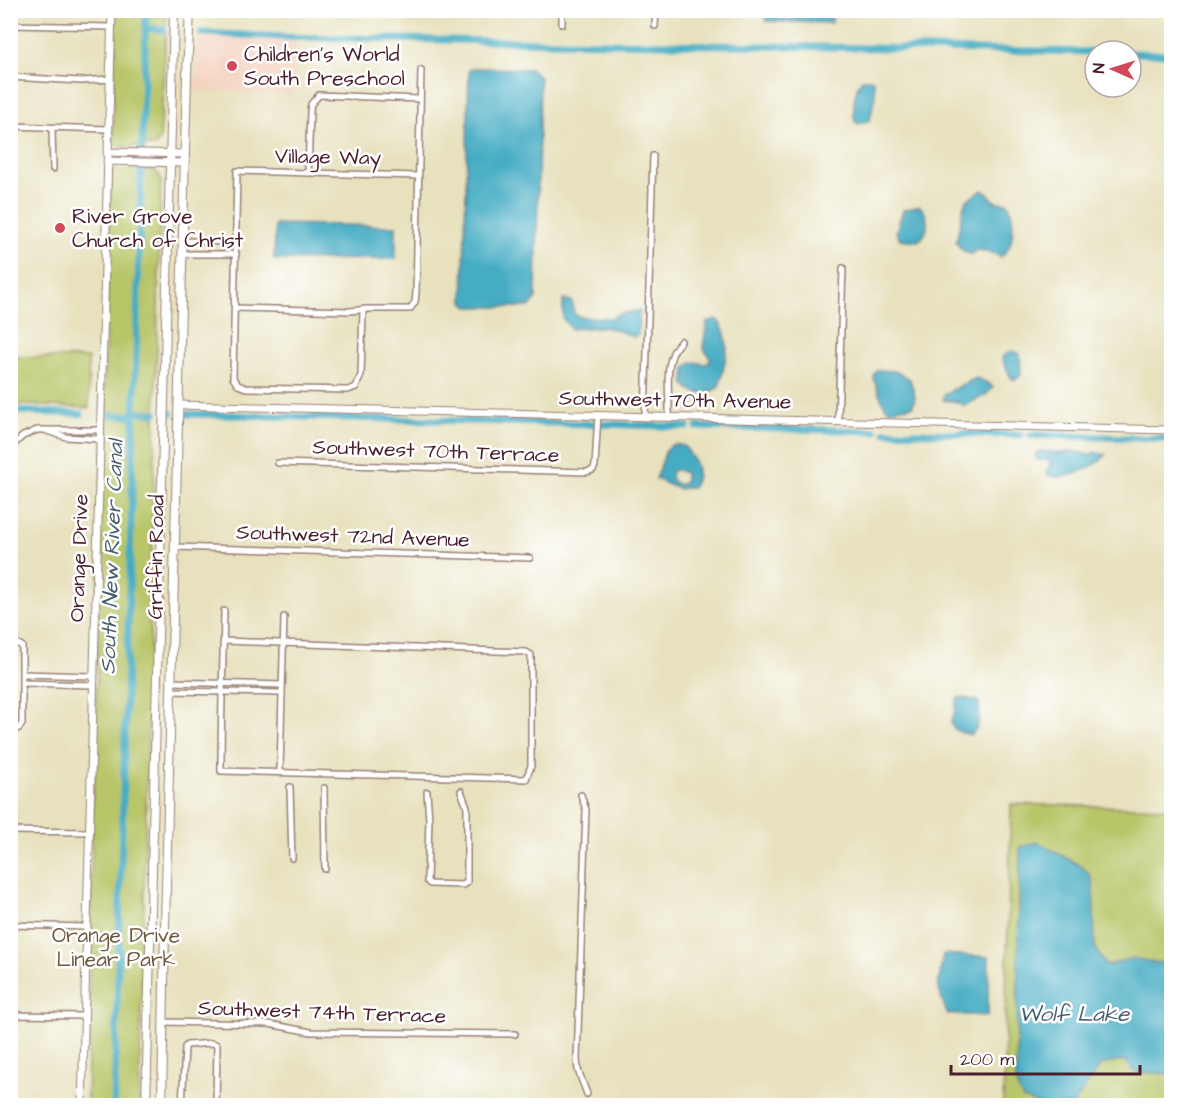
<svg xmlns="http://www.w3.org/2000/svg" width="1182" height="1116" font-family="'Architects Daughter',sans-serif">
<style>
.built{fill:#f4d3c0}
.green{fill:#b8c567;stroke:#817249;stroke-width:1.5}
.water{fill:#44acc3;stroke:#476677;stroke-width:1.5;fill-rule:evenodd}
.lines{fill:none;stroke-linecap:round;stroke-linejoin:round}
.canal{stroke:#44acc3;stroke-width:7}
.minor-casing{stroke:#988074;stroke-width:8}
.tertiary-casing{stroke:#988074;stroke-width:9}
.primary-casing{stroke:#988074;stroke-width:10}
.minor{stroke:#fff;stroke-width:5}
.tertiary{stroke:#fff;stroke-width:7}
.primary{stroke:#fff;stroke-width:8}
.poi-dot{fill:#d1495b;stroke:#fff;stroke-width:2}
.labels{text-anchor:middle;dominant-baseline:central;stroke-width:5;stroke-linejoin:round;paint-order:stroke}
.poi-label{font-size:21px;fill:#4a1f2b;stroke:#fff;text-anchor:start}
.street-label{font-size:21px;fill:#4a1f2b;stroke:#fff}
.park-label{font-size:21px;fill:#705940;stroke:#fff}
.water-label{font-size:22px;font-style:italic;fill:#475e6f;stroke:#fff}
</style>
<rect width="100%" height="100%" fill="#fff"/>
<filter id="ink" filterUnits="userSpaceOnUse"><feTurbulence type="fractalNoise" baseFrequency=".0167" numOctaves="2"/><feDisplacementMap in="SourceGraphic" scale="12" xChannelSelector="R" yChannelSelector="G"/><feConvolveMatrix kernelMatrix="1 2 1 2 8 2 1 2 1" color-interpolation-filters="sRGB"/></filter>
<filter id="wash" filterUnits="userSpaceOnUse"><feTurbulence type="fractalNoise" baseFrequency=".008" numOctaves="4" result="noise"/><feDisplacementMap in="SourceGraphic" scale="24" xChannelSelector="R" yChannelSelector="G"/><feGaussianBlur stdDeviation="1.35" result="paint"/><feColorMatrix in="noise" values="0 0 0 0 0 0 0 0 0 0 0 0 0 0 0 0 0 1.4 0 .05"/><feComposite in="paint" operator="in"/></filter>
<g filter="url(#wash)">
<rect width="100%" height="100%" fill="#e7e1bd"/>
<path class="built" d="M198,35L296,38L293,94L195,91Z"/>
<g class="green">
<path d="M115,11H167L160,139L155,146L120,147L113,141Z"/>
<path d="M115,167L118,169L155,170L161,178L139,1105L87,1106L92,831L98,633V581L111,173Z"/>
<path d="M11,357L88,358L89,408L11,404Z"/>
<path d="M1011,804L1171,808V1105L1003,1106Z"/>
</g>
<g class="water">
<path d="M766,11H832V23L766,21Z"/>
<path d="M472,68L531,69L540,77L536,299L529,307H469L463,302L469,71Z"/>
<path d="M862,79H871L874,82L875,96L870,120L858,124L855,122C852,110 854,89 862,79Z"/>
<path d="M982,190L988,193L995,202L1008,203C1015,219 1016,245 1001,257C993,252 986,251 977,250L972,254C964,253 961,250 956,242L964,205L967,200Z"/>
<path d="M920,206C929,217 931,232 918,241L900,239L896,232L903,210Z"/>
<path d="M275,224L396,226V259L274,260Z"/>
<path d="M563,300L572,301L574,314L581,317L612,318L619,314L640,310L638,335L634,337L614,329L602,327L571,329L563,319Z"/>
<path d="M717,319C734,340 725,362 719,387C705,396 695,396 684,384L685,368L693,362L706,364L711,360L703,347L707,322Z"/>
<path d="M1013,351L1020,354L1021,375L1015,380L1011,378L1002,358L1004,355Z"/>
<path d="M878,370L895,371L910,379L915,396L913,406L889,410L885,406L880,396L874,379V374Z"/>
<path d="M977,378L990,384L993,388L986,395L964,406L958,402L943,400L944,395C949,391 970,380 977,378Z"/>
<path d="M673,444L684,446C695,460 702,470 693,487L678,489L656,479L666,450ZM677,470L685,473V479L683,484H676L671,478L672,471Z"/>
<path d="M1039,451L1061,453L1074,451L1089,455L1094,452L1106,455C1095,468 1063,482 1048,475L1047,470L1050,465L1049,460H1037L1035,454Z"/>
<path d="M959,697L978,701C981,712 980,728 971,735C964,733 951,731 951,722C951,718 954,715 955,712C956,706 955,702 959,697Z"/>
<path d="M1038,842L1081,866L1089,873L1093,883L1095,947L1106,966C1113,964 1122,961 1130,959C1144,957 1162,970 1171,956V1074L1134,1072L1125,1060L1101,1065L1074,1104L1071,1105H1040L1023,1099L1016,1084L1020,847Z"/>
<path d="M943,954L989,957L988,1016L947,1014L938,987Z"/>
</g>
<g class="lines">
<g class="canal">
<path d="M146,28L164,30"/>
<path d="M201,33L284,37L1095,52"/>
<path d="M1131,53L1172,54"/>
<path d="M10,411L81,414"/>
<path d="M134,412L155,413"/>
<path d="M170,413H172"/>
<path d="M187,414L592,424"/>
<path d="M111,415L134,416"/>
<path d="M603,424L687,427"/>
<path d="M697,427L875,431"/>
<path d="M885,432L1021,435"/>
<path d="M1031,435L1172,439"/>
<path d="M114,1106L146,10"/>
</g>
</g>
</g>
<g filter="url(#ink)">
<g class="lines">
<g class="minor-casing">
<g id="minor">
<path d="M562,24V10"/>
<path d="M10,25L111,27"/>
<path d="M655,26L656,10"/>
<path d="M10,77L81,81L110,79"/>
<path d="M10,126L108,129"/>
<path d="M52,128L53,169"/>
<path d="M308,173L310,111L311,104L319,95L420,99"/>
<path d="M182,241L236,242"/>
<path d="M182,254H236"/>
<path d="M235,308L350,311L367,309H410L415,302L416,293L421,70"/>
<path d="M363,310L361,375L356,387L348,390L246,388L238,385L233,378L237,171L418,176"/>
<path d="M645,416L653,156"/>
<path d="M669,416C670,391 662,360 681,341"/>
<path d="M838,421L843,268"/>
<path d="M47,431L66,437L99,439"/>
<path d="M10,448L23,436L37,430H99"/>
<path d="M278,463L587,472L593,470L595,466L598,415"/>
<path d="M175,547L530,558"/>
<path d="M10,640L22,646V724L19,728L10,732"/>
<path d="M224,641L526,652L531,655V766L526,779L221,771C221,717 223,664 224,611"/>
<path d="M23,674L92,676"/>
<path d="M171,682L282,685"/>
<path d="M23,683L92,685"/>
<path d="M171,691L282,693"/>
<path d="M280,772L284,617"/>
<path d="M290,787L292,858"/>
<path d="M324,788L325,869"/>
<path d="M427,792L429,820L427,881L430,884L463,885L467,882V807L461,791"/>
<path d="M581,795L586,810L577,1059L578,1070L587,1094"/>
<path d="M10,831L89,832"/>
<path d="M10,925L86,927"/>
<path d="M10,1015L83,1016"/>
<path d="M163,1022L269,1024L311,1032L515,1034"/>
<path d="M10,1102H11"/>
<path d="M182,1106L185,1047L187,1045L213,1043L217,1045L216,1106"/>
</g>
</g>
<g class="tertiary-casing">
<g id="tertiary">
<path d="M107,152L185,154"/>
<path d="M107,161L184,163"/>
<path d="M178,405L1172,430"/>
<path d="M82,1106L112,10"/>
</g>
</g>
<g class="primary-casing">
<g id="primary">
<path d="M146,1106L174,10"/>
<path d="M162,1106L165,925L187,75L190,10"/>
</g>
</g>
<use href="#minor" class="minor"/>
<use href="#tertiary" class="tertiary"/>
<use href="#primary" class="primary"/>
</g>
</g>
<g class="poi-dot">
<circle cx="232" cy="66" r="6"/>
<circle cx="60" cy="228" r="6"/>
</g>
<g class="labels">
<g class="poi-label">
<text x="244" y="54">Children's World<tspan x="244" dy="24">South Preschool</tspan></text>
<text x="72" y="216">River Grove<tspan x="72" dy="24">Church of Christ</tspan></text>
</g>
<g class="street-label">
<text transform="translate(328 157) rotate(1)">Village Way</text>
<text transform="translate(675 400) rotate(1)">Southwest 70th Avenue</text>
<text transform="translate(436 451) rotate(2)">Southwest 70th Terrace</text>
<text transform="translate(353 536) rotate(2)">Southwest 72nd Avenue</text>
<text transform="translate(156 557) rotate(-89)">Griffin Road</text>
<text transform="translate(79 558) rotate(-88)">Orange Drive</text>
<text transform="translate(322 1012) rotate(2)">Southwest 74th Terrace</text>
</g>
<g class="park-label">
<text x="116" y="935">Orange Drive<tspan x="116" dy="24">Linear Park</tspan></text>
</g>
<g class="water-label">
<text transform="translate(112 557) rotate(-88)">South New River Canal</text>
<text x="1074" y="1014">Wolf Lake</text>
</g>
</g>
<rect width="1182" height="1116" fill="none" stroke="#fff" stroke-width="36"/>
<g transform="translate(1113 69) rotate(273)"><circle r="28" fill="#ffffff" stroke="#b7a5aa" stroke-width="1.5"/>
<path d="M0-4.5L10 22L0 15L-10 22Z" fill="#d1495b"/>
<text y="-9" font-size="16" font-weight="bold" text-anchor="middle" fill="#4a1f2b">N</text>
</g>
<path d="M951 1065v9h189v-9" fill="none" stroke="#4a1f2b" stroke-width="3"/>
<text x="960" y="1065" font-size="18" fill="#4a1f2b" stroke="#ffffff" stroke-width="4.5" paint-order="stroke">200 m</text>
</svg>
